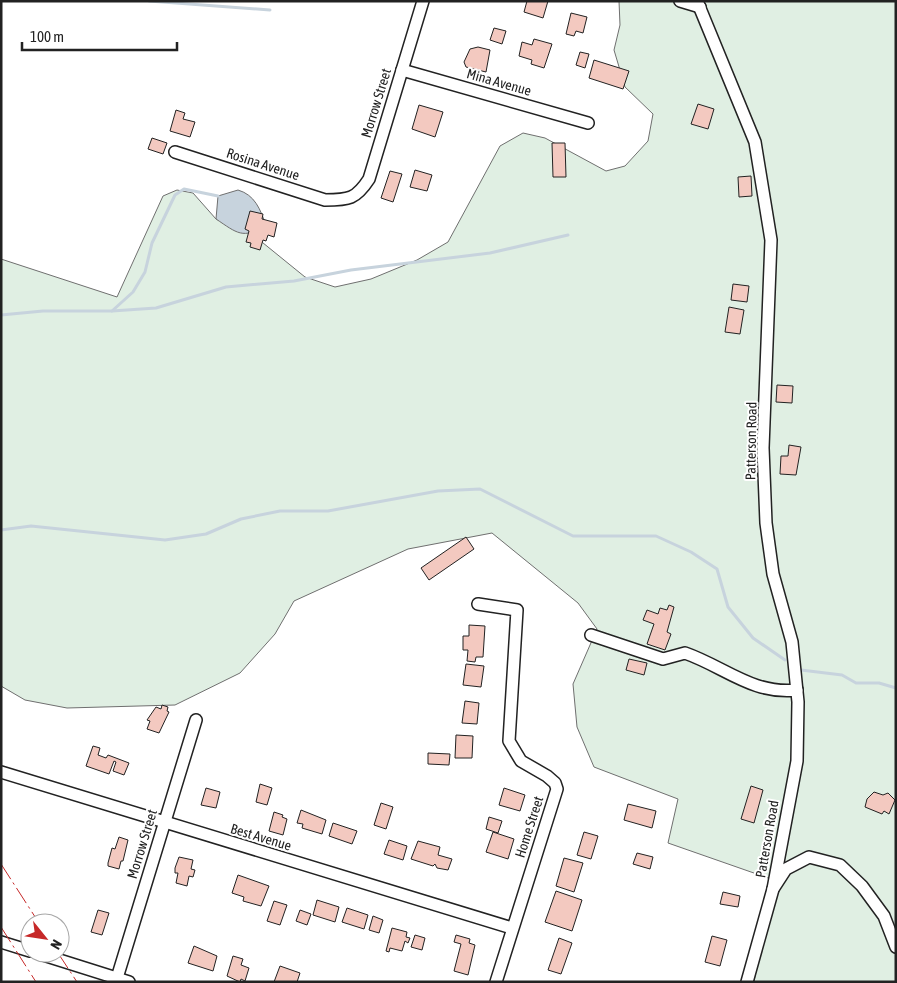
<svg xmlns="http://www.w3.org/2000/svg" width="897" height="983" font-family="'Asap Condensed',sans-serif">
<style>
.green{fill:#e0efe3;stroke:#6f6f6f}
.water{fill:#c7d3dd;stroke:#6f6f6f}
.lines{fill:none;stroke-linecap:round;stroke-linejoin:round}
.stream{stroke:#c7d3dd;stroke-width:3}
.building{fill:#f3c9c0;stroke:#222}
.minor-casing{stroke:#222;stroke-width:14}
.minor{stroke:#fff;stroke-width:11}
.power{stroke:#c62828;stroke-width:1;stroke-dasharray:18 4 2.5 4;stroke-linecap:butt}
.labels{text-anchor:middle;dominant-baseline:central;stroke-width:4;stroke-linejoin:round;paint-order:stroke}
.street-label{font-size:14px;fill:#222;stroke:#fff}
</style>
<rect width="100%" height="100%" fill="#fff"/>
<path class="green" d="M619,1H896V982H754L771,879L668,843L678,799L594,767L577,727L573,684L597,629L578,603L492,533L408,549L294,601L275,634L240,673L175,705L67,708L25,700L1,686V259L117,297L163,196L177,190L193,193L216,219L252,234L305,277L335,287L371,279L417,260L448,242L500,146L523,133L545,138L606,171L625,166L648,141L653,114L625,87L614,50L620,25Z"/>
<path class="water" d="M238,190C255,195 260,209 266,225C243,240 237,233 216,219L218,196Z"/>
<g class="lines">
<g class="stream">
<path d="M149,1L270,10"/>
<path d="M112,311L133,292L145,272L152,243L175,195L184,189L218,196"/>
<path d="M1,315L43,311H112L156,308L226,287L294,281L351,270L490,253L568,235"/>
<path d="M1,530L31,526L165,540L206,534L241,519L280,511H328L438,491L480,489L573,536H656L691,552L717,569L728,607L753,638L785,660"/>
<path d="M801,670L842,675L856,683H879L896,688"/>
</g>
</g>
<g class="building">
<path d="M527,1H548L543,18L524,12Z"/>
<path d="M571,13L587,17L583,33L576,31L574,36L566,34Z"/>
<path d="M494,28L506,31L502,44L490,40Z"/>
<path d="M534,39L552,44L544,68L531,64L532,60L519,56L522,42L532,45Z"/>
<path d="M478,47L490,50L486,72L466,67L464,62L470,49Z"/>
<path d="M580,52L589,54L585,68L576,65Z"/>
<path d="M594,60L629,71L623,89L589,78Z"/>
<path d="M698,104L714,109L708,129L691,124Z"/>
<path d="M419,105L443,112L435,137L412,129Z"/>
<path d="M176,110L185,113L183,119L195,122L190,137L170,131Z"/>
<path d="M152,138L167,143L163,154L148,149Z"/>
<path d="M552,143H565L566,177H553Z"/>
<path d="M415,170L432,175L427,191L410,187Z"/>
<path d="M390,171L402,174L393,202L381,198Z"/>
<path d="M751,176L752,196L739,197L738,177Z"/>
<path d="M250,211L263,214L262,219L277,223L274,237L268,235L266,241L263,240L260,250L250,247L251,243L246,242L249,231L245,229Z"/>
<path d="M733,284L749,286L747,302L731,300Z"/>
<path d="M729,307L744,310L740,334L725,332Z"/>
<path d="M777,385L793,386L792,403L776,402Z"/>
<path d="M789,445L801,447L796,475L780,474L781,456H788Z"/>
<path d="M466,537L474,549L429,580L421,568Z"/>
<path d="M669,605L674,607L667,632L671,634L665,650L647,644L654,624L643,620L647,610L658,614L660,608L667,610Z"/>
<path d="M469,625L485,626L483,657H476L475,662L467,661L468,650H463V636H469Z"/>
<path d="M629,659L647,663L644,675L626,670Z"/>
<path d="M466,664L484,666L481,687L463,685Z"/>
<path d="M465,701L479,703L477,724L462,723Z"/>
<path d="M162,705L168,707L167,711L169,712L159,733L147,729L150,721L147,720L156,707L161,709Z"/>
<path d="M456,735L473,736L472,758H455Z"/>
<path d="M93,746L100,748L98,755L106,758L108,755L129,763L124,775L113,771L116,762L114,761L109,774L86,766Z"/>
<path d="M428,753L450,754L449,765L428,764Z"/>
<path d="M260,784L272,788L267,805L256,802Z"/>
<path d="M751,786L763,790L754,823L741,819Z"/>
<path d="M206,788L220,792L216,808L201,805Z"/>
<path d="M504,788L525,795L520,811L499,805Z"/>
<path d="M874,792L883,795L888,793L895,800L889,814L884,811L882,814L865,807L867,799Z"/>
<path d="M381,803L393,807L386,829L374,825Z"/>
<path d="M628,804L656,811L652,828L624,820Z"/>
<path d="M301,810L326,820L322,834L302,828L303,824L297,823Z"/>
<path d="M274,812L283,815L282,817L287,819L283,835L269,831Z"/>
<path d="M489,817L502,821L498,833L486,829Z"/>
<path d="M333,823L357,831L352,844L329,836Z"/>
<path d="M493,832L514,839L508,859L486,852Z"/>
<path d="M584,832L598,836L591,859L577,855Z"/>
<path d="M119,837L128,840L123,861H121L119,869L108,866V863L112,848L115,849Z"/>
<path d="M389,840L407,846L403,860L384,854Z"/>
<path d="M418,841L440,847L438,855L452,859L448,870L437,868L435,864L433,866L411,859Z"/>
<path d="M637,853L653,857L650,869L633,864Z"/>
<path d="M179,857L193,860L191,869L195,870L193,877L189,876L187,886L176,883L178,873H175V868Z"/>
<path d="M564,858L583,863L574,892L556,886Z"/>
<path d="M238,875L269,886L261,906L243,901L244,897L232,893Z"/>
<path d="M556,891L582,900L572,931L545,922Z"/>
<path d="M723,892L740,896L738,907L720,904Z"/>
<path d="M317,900L339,907L335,922L313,915Z"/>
<path d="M274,901L287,905L280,925L267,921Z"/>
<path d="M347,908L368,915L364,929L342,922Z"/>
<path d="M98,910L109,913L102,935L91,932Z"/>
<path d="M300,910L311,914L307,925L296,921Z"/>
<path d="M373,916L383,920L379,933L369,930Z"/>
<path d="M392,928L407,932L406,937L410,938L408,943L405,941L402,951L390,948L389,952L386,951Z"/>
<path d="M415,935L425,938L422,950L411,947Z"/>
<path d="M456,935L470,939L469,943L475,945L468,975L454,971L461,944L454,942Z"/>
<path d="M712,936L727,940L720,966L705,962Z"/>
<path d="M559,938L572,943L561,974L548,970Z"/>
<path d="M194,946L217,956L213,971L188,963Z"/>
<path d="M233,956L243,959L241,965L249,968L245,981L241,979L240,982L227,976Z"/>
<path d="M280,966L300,973L297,982H274Z"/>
</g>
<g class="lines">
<g class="minor-casing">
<g id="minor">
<path d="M680,1L700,7"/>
<path d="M697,1L755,142L771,240L763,448L766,523L773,574L792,642L798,702L797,761L773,889"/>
<path d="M402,70L588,123"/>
<path d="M175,152L325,200C349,200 356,199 369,179L423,1"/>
<path d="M478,604L517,610L509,741L521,761L547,776L555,783L557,789L496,982"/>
<path d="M591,635L663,659L685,653C725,667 753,695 797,690"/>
<path d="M1,772L512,928"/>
<path d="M1,942L30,951"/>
<path d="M37,953L129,982"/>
<path d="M117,978L196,720"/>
<path d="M747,982L773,889L786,869L809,857L840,865L862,886L884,916L896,947"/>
</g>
</g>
<use href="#minor" class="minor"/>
<g class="power">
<path d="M1,864L39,923"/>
<path d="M1,927L36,982"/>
<path d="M58,953L77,982"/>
</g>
</g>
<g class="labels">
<g class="street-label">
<text transform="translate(499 82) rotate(16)">Mina Avenue</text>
<text transform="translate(376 103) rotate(-73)">Morrow Street</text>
<text transform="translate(263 164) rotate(18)">Rosina Avenue</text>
<text transform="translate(751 441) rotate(-89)">Patterson Road</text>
<text transform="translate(529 827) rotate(-72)">Home Street</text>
<text transform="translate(261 837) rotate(17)">Best Avenue</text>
<text transform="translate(767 839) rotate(-80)">Patterson Road</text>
<text transform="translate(142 844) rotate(-73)">Morrow Street</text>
</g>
</g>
<rect width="897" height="983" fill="none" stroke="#222222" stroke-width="5"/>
<g transform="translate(45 938) rotate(120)"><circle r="24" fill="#ffffff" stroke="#a7a7a7"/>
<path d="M0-4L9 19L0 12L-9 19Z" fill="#c62828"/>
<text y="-8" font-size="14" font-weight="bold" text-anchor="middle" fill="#222222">N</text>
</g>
<path d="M22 42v8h155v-8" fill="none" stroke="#222222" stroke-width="2.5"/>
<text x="30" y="42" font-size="15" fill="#222222" stroke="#ffffff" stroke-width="4" paint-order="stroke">100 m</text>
</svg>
